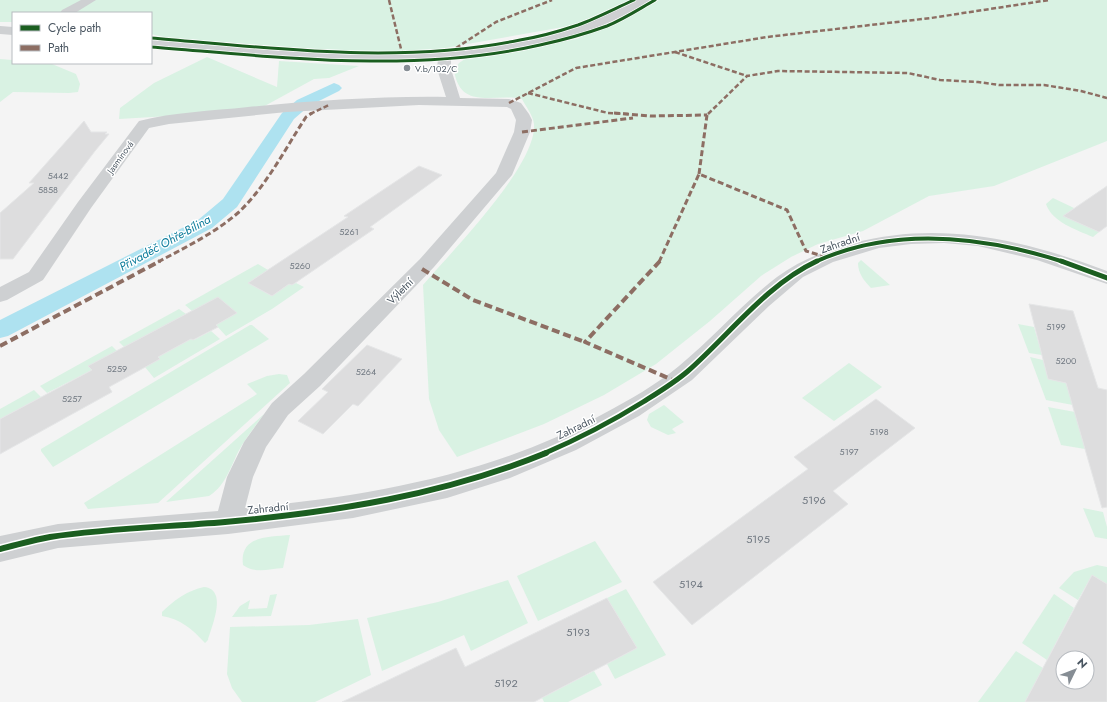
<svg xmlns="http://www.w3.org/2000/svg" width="1107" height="702" font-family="Jost,sans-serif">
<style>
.green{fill:#d9f2e3}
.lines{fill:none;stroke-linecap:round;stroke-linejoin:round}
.canal{fill:#aee2f0;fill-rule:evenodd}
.building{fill:#ddddde;stroke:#e5e6e7;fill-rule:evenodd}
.street{fill:#ced0d2;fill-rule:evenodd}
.quiet-far2{stroke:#8d6e63;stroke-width:2.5;stroke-dasharray:5 2.5;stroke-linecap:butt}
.quiet-far1{stroke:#8d6e63;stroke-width:3;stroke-dasharray:6 3;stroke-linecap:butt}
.quiet{stroke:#8d6e63;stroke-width:4;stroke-dasharray:8 4;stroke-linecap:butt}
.cycleway-far3-casing{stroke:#fff;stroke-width:4.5}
.cycleway-far2-casing{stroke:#fff;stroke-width:6}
.cycleway-far1-casing{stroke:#fff;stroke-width:8}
.cycleway-casing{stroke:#fff;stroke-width:9}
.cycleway-far3{stroke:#1b5e20;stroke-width:3}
.cycleway-far2{stroke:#1b5e20;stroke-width:4}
.cycleway-far1{stroke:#1b5e20;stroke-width:5}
.cycleway{stroke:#1b5e20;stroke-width:6}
.poi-dot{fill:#868d94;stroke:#fff;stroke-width:1.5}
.labels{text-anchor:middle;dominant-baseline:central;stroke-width:3;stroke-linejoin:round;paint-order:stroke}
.far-poi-label{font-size:9px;fill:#4a5661;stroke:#fff;text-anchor:start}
.far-street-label{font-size:9px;fill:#4a5661;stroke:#fff}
.number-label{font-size:9px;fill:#707881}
.street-label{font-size:11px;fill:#4a5661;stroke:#fff}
.near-number-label{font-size:11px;fill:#707881}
.water-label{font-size:12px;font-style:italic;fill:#0c7c9b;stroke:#fff}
</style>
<rect width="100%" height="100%" fill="#f4f4f4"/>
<g class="green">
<path d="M0,0H630L600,15L575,25L428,51H343L167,38L151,34V13H13V22H0Z"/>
<path d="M659,0H1107V141L994,186L929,196L863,231L818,244L791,257L761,276L710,321L656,364L604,395L544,424L457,457L439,430L429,399L423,285C450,253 537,166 534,124C533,115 526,107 522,99C494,93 460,111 454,70L459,63L465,59L577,39Z"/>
<path d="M207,57L277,87L279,61L359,66L329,78L314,79L261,108L204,114L119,119L120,108L154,83Z"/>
<path d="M0,59L13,60V63L52,64L76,74L80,84L78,92L69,93L13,92L0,102Z"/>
<path d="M1053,198L1074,208L1064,216L1099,232L1093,237C1077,230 1052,222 1046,204Z"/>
<path d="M861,260L890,285L871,288C864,281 858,273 858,263Z"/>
<path d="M258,264L268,270L248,283L272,296L289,284L292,285L296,283L304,287L272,309L226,336L216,325L237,313L192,311L185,305Z"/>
<path d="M179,309L186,314L124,347L119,342Z"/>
<path d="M1018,324L1034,327L1042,355L1029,353Z"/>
<path d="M250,325H252L269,339L53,467L41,451V449Z"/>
<path d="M211,331L220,339L154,378L145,367L160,359L158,357L191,339L194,340Z"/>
<path d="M112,346L117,351L92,370L47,393L40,386Z"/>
<path d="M1030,357L1043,360L1048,379L1066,383L1073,405L1046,400Z"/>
<path d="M849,363L882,387L834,421L802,398Z"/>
<path d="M279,374L287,375L290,383L158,503L88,509L84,503L257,394L247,384L267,376Z"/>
<path d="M34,390L41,397L0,419V409Z"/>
<path d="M664,405L684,422L672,429L676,433L668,435L651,427L647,420L649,414Z"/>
<path d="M1048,407L1075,412L1085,449L1061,445Z"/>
<path d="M264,414C257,424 249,434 242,445C231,463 228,484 209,496L166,502Z"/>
<path d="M1083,508L1103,512L1107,527V539L1095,537Z"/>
<path d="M290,535L283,568C269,569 255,574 243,565C239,535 270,537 290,535Z"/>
<path d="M595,541L622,582L538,621L517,576Z"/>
<path d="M1097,565L1107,567V584L1092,575L1078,600L1059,588L1074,572Z"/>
<path d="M508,580L528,623L471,651L464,635L382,671L367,618L438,602Z"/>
<path d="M204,587C228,589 212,626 208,640L205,643C192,629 181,619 162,616V612C173,601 188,590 204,587Z"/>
<path d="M626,589L666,655L615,679L607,664L637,648L607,598Z"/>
<path d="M277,594L271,616L232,617L240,606L250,600L248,609L267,608L270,595Z"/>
<path d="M1054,594L1074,608L1047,660L1022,643Z"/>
<path d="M358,619L371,675L315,702H242L232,688L227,674L230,627L309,625Z"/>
<path d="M1016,651L1043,668L1025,702H978Z"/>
<path d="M594,671L602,685L568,702H544L542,698Z"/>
</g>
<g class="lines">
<path class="canal" d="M334,83L339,85L342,88L339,91L309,106L294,119L237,207L212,228L8,336L0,338V320L198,220L223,199L282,113L297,100Z"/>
</g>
<g class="building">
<path d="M84,121L91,132H107L105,134H109L95,151L13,259H0V213L34,183H29Z"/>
<path d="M419,166L442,175L370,227L374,229L298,281L292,285L289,284L272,296L248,283L348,217L344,216Z"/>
<path d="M1107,186V226L1099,232L1063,216Z"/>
<path d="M218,297L237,313L216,325L218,327L193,340L191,339L158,357L160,359L109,387L112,392L0,454V419L92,370L88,366Z"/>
<path d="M1029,304L1073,311L1098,388L1107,390V507L1102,508L1066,383L1048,379Z"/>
<path d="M367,345L402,359L358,406L353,404L323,434L298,421L328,392L322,389Z"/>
<path d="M876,399L915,428L833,491L848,504L692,625L653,582L808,469L794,457Z"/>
<path d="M1092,575L1107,584V702H1025ZM1063,658H1087V682H1063Z"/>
<path d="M607,598L637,648L534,702H342L456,648L465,667Z"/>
</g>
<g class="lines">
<g class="street">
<path d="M81,0H96L75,13H60L62,10Z"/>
<path d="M635,0H650L648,2C632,11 616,20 598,27C552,45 501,54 451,58V69L460,98L509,99L521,103L529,114L532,120L530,132L512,175L434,267L320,386L288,415L266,447L253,477L245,508C369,496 492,475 603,414C629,400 656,385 679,366C713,338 742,304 777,277C800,260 826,250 854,243C941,220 1024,240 1107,271V284L1037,260L978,246L944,243L911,244L879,248L833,262L803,277L769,306L692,380L639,416L576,450L510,478L447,498L353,518L228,534L58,548L0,562V536L58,524L218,511L227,477L244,442L272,403L304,374L420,259L496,173L514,132L516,120L511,109L507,107L419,105L287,112L169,124L149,128L91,208L43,280L7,300L0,302V287L29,272L78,202L139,121C174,112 211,111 248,107C313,101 380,96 446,97L437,69L438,59C343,67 246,54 151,46V38C294,50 444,71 583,24C601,18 618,9 635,0Z"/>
<path d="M0,26L13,27V35L0,34Z"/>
</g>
<g class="quiet-far2">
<path d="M389,0L402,53"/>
<path d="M456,48L496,22L552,0"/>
<path d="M675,52L747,76"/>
<path d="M528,93L608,113L628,114"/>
<path d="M509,103L576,68L767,37L931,18L1049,0"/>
<path d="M310,114L329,105"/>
<path d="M708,114L747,76L778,71L908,73L940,80L978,82L999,85H1044L1081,91L1107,98"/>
</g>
<g class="quiet-far1">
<path d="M614,113L651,116L707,115"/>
<path d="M522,132L633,118"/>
<path d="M699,174L707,115L709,113"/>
<path d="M158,262C186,247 215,233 239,212C267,185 285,149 306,117L312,113"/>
<path d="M659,262L699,174L787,210L806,251L826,257"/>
</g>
<g class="quiet">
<path d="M660,261L585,342L675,381"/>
<path d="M422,269L473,300L585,342"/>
<path d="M0,346L160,261"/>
</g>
<g class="cycleway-far3-casing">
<g id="cycleway-far3">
<path d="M151,38C272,48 399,65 520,40C539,37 560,31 578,25C597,18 616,8 634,0"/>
<path d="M151,47C280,57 412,74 540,45C563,40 585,34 607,26C624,19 639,9 655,0"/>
</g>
</g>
<g class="cycleway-far2-casing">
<path id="cycleway-far2" d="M815,262C895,225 983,236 1064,262"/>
</g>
<g class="cycleway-far1-casing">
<g id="cycleway-far1">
<path d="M1061,261L1107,278"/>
<path d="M543,454C578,439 611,422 643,402C659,392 674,383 688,371C730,334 766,285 817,261"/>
</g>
</g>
<g class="cycleway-casing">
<path id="cycleway" d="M0,549C17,545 33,540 50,537C108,528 167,527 225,522C335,512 443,495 546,453"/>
</g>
<use href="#cycleway-far3" class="cycleway-far3"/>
<use href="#cycleway-far2" class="cycleway-far2"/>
<use href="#cycleway-far1" class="cycleway-far1"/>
<use href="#cycleway" class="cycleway"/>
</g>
<circle class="poi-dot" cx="407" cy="68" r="4"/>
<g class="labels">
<g class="far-poi-label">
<text x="415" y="68">V.b/102/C</text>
</g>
<g class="far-street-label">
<text transform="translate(120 157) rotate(-54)">Jasmínová</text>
</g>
<g class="number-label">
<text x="58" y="175">5442</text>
<text x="48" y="189">5858</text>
<text x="349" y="231">5261</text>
<text x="300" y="265">5260</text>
<text x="1056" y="326">5199</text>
<text x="1066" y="360">5200</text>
<text x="117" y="368">5259</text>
<text x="366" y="371">5264</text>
<text x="72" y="398">5257</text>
<text x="879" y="431">5198</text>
<text x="849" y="451">5197</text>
</g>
<g class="street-label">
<text transform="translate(840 243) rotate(-19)">Zahradní</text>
<text transform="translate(400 291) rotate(-45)">Výletní</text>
<text transform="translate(576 427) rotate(-26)">Zahradní</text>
<text transform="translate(268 508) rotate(-6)">Zahradní</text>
</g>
<g class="near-number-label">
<text x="814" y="500">5196</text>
<text x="758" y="539">5195</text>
<text x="691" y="584">5194</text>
<text x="578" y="632">5193</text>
<text x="506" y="683">5192</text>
</g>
<g class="water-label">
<text transform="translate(165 243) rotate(-29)">Přivaděč Ohře-Bílina</text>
</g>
</g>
<rect x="12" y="12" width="140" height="52" fill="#ffffff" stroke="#b7bbc0"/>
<rect x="20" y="25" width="20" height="6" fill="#1b5e20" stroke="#b7bbc0"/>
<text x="48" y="32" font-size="12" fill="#4a5661">Cycle path</text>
<rect x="20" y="45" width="20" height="6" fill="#8d6e63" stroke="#b7bbc0"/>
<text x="48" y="52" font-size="12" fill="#4a5661">Path</text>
<g transform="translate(1075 670) rotate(47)"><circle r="19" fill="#ffffff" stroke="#b7bbc0"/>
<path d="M0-3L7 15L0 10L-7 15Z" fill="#868d94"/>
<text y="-6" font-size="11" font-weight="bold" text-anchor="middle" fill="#4a5661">N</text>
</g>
</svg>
